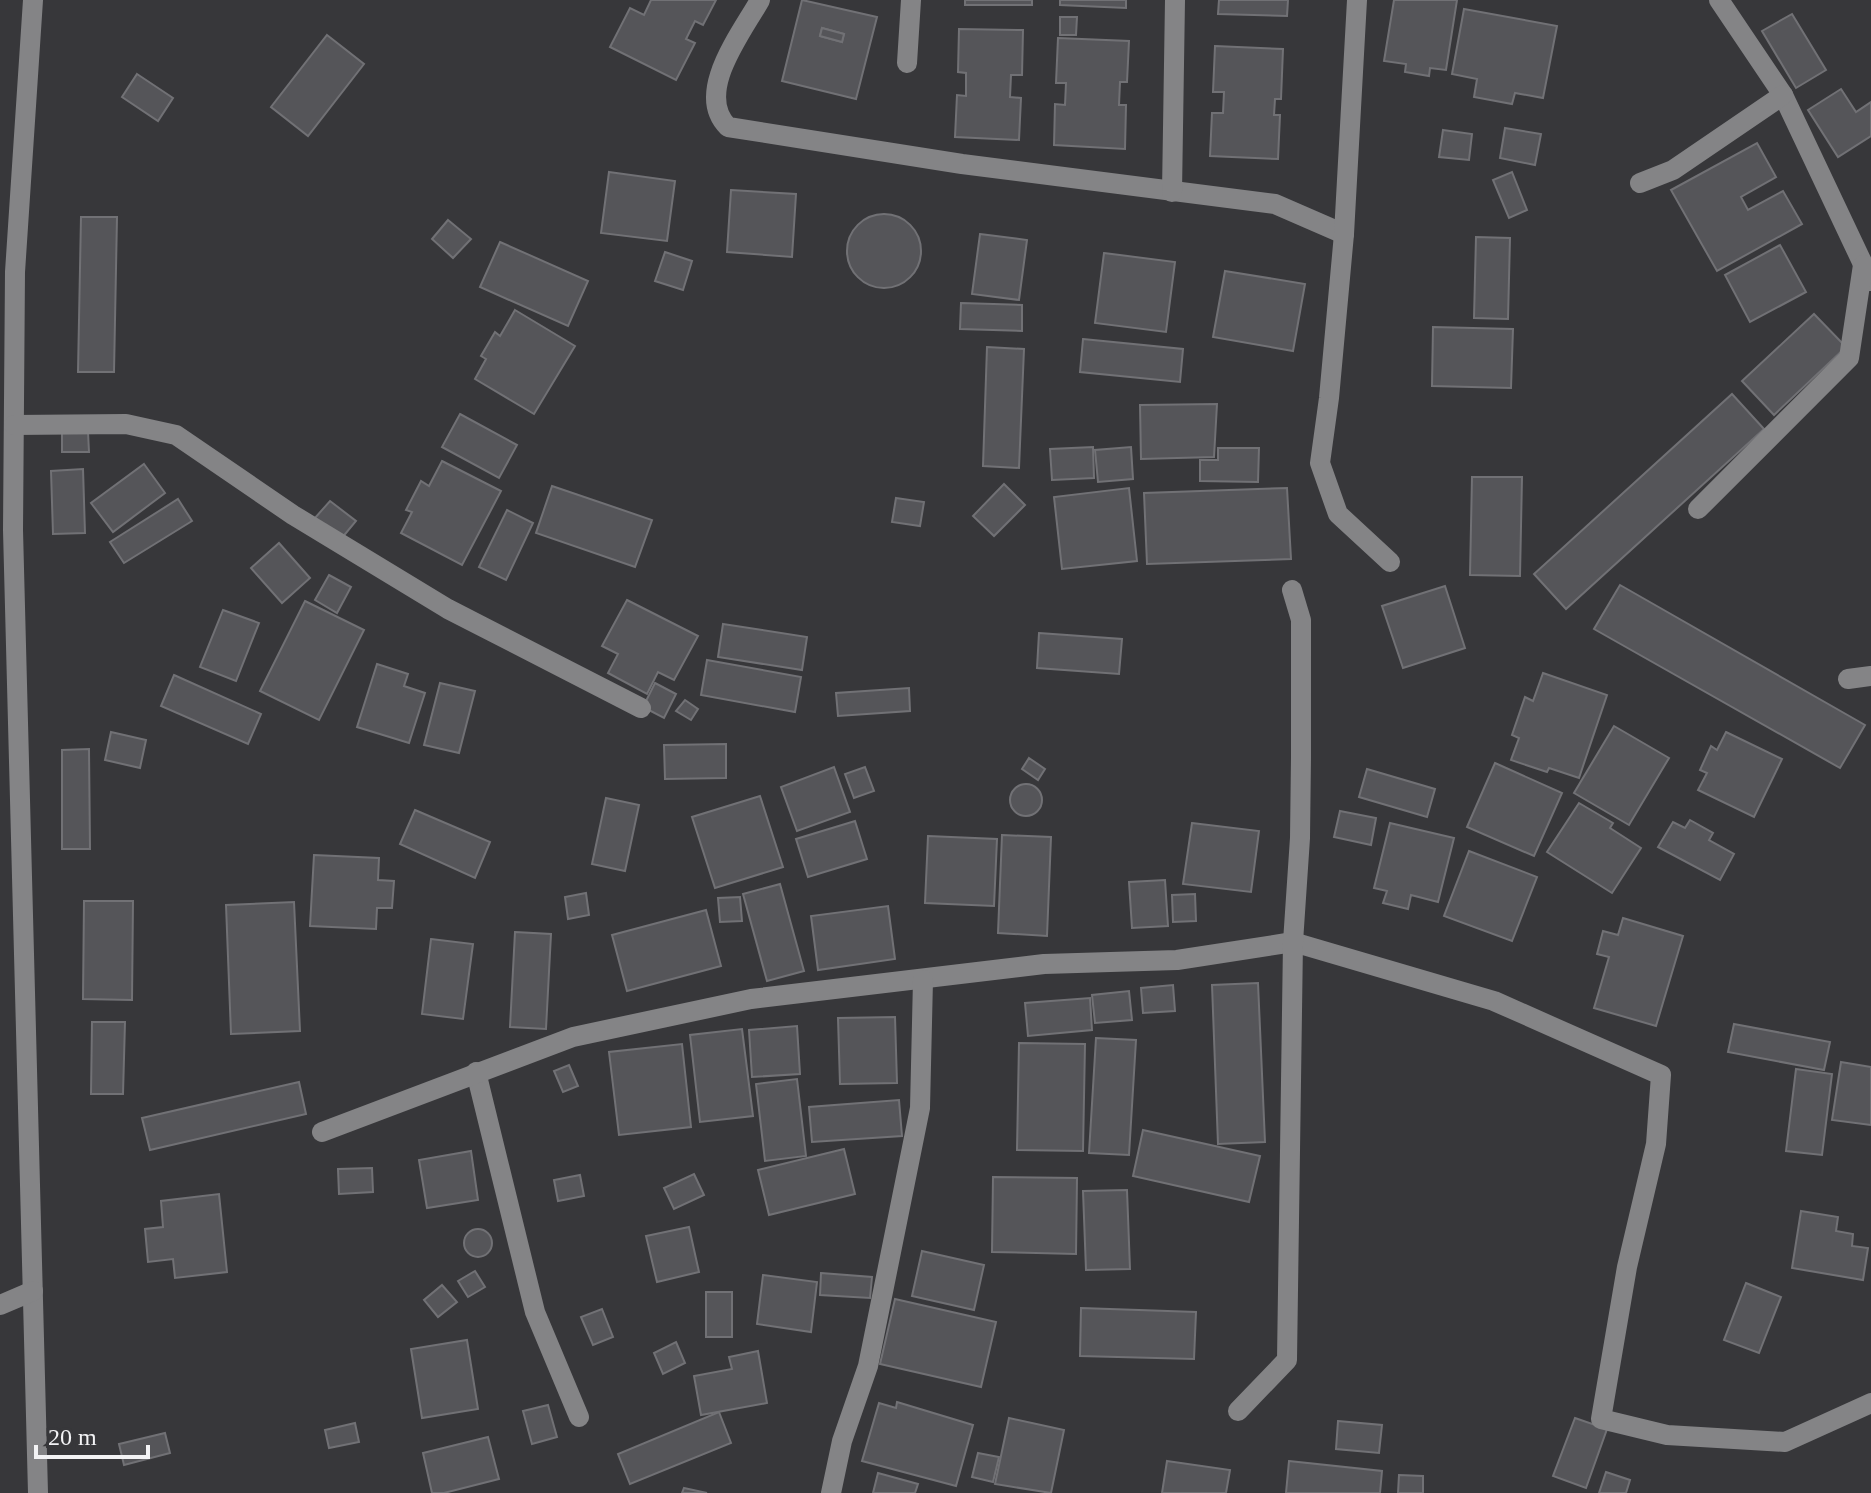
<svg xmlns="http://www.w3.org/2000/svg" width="1871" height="1493" font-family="Georgia,serif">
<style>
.building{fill:#555559;stroke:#717175;stroke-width:2;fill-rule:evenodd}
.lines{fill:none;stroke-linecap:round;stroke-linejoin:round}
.minor{stroke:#848486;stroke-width:20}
</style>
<rect width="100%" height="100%" fill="#37373a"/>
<g class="building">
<path d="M651,0H716L703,25L695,21L686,39L695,43L676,80L610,47L630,8L644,15Z"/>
<path d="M802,0L877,17L856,99L782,81ZM822,28L844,34L842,42L820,36Z"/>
<rect x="965" y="0" width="67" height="5"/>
<path d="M1060,0H1126V8L1060,5Z"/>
<path d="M1219,0H1288L1287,16L1218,14Z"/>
<path d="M1394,0H1457L1446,70L1430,68L1429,76L1405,72L1406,64L1384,61Z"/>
<path d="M1464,9L1557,26L1543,98L1515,93L1512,104L1474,97L1477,79L1452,74Z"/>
<path d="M1792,14L1826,70L1796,88L1762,31Z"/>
<path d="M1060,17H1077L1076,35H1060Z"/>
<path d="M822,28L844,34L842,42L820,36Z"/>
<path d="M959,29L1023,30L1022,75H1011L1010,97L1021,98L1019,140L955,137L957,95L966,96V73L958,72Z"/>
<path d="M327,35L364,64L308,136L271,107Z"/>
<path d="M1058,38L1129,41L1127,82H1120L1119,105H1126L1125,149L1054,145L1055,104L1065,105L1066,83H1056Z"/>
<path d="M1215,46L1283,49L1281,99H1275L1274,115H1280L1278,159L1210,156L1212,113H1223L1224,92H1213Z"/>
<path d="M137,74L173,98L158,121L122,97Z"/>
<path d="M1841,89L1856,112L1871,102V136L1838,157L1808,110Z"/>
<path d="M1505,128L1541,134L1535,165L1500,158Z"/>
<path d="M1443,130L1472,134L1469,160L1439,157Z"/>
<path d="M1757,143L1776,177L1741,197L1748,210L1783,191L1802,224L1717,271L1671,190Z"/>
<path d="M609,172L675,181L667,241L601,233Z"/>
<path d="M1512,172L1527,210L1509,218L1493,180Z"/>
<path d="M731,190L796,194L792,257L727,252Z"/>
<circle cx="884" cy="251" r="37"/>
<path d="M81,217H117L114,372H78Z"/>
<path d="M448,220L471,239L453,258L432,239Z"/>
<path d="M980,234L1027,240L1019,300L972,294Z"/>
<path d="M1476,237L1510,238L1508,319L1474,318Z"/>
<path d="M500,242L588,281L568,326L480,287Z"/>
<path d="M1780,245L1806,292L1750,322L1725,275Z"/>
<path d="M665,252L692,261L683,290L655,281Z"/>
<path d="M1104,253L1175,262L1166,332L1095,323Z"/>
<path d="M1225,271L1305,284L1293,351L1213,337Z"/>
<path d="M961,303L1022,305V331L960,329Z"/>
<path d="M515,310L575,346L534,414L475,379L486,359L481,356L495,332L500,336Z"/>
<path d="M1814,314L1846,347L1774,415L1742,381Z"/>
<path d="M1433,327L1513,329L1511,388L1432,386Z"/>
<path d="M1083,339L1183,349L1180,382L1080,372Z"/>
<path d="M987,347L1024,349L1019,468L983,466Z"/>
<path d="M1732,394L1764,429L1566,609L1534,574Z"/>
<path d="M1217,404L1214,457L1141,459L1140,405Z"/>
<path d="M460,414L517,445L499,478L442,447Z"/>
<path d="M88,432L89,452H62V433Z"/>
<path d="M1093,447L1094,478L1052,480L1050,449Z"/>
<path d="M1131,447L1133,479L1098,482L1095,450Z"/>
<path d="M1218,448H1259L1258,482L1200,481V460H1218Z"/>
<path d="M442,461L501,491L462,565L401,533L412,512L406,510L421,481L429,486Z"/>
<path d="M144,464L165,493L113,532L91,503Z"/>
<path d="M83,469L85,533L53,534L51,471Z"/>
<path d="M1472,477H1522L1520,576L1470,575Z"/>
<path d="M1004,484L1025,505L994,536L973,516Z"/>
<path d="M552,486L652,520L635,567L536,533Z"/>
<path d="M1129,488L1137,561L1062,569L1054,497Z"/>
<path d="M1287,488L1291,559L1147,564L1144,493Z"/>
<path d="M896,498L924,502L920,526L892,522Z"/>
<path d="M178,499L192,521L124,563L110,542Z"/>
<path d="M330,501L356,521L341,539L315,518Z"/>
<path d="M507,510L533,523L506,580L479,567Z"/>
<path d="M279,543L310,578L282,603L251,568Z"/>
<path d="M329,575L351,587L337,613L315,600Z"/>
<path d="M1620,585L1865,725L1840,768L1594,629Z"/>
<path d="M1445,586L1465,648L1403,668L1382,606Z"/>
<path d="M627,600L698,636L674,680L658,672L647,694L608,673L618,654L602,646Z"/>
<path d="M305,601L364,630L319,720L260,691Z"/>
<path d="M223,610L259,623L236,681L200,667Z"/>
<path d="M723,624L807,637L802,670L718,657Z"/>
<path d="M1039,633L1122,639L1119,674L1037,668Z"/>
<path d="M707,660L801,677L795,712L701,695Z"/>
<path d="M377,664L408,674L404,686L425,693L409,743L357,727Z"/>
<path d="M1543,673L1607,695L1579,778L1549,768L1547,772L1511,760L1519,738L1512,735L1525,697L1533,701Z"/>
<path d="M174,675L261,714L248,744L161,706Z"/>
<path d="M440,683L475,691L459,753L424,745Z"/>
<path d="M655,683L676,694L664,718L643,707Z"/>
<path d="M909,688L910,711L838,716L836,693Z"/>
<path d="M685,700L698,709L691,720L676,711Z"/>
<path d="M1614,726L1669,758L1629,825L1574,793Z"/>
<path d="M111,732L146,740L140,768L105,760Z"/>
<path d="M1726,732L1782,759L1754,817L1698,790L1707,773L1700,770L1711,746L1717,750Z"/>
<path d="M726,744V778L665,779L664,745Z"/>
<path d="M89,749L90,849H62V750Z"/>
<path d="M1029,758L1045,769L1038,780L1022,769Z"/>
<path d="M1495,763L1562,793L1534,856L1467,827Z"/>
<path d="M834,767L850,812L797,831L781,787Z"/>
<path d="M865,767L874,791L854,798L845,774Z"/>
<path d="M1367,769L1435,789L1427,817L1359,797Z"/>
<circle cx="1026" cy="800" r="16"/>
<path d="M760,796L783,867L715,888L692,817Z"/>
<path d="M606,798L639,805L625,871L592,864Z"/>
<path d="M1579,803L1613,823L1610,828L1641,848L1612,893L1547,852Z"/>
<path d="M415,810L490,842L475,878L400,844Z"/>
<path d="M1340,811L1376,818L1371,845L1334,837Z"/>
<path d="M1690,820L1713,833L1709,840L1734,854L1720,880L1658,847L1673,822L1685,828Z"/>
<path d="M855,821L867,859L808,877L796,839Z"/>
<path d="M1192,823L1259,831L1251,892L1183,884Z"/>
<path d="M1390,823L1454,838L1438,902L1411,895L1408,909L1383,903L1387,891L1374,888Z"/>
<path d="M1002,835L1051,837L1047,936L998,933Z"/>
<path d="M928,836L997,839L994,906L925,903Z"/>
<path d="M1469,851L1537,877L1512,941L1444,916Z"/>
<path d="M314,855L379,858L378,880L394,881L392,908H377L376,929L310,926Z"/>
<path d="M1165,880L1168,926L1132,928L1129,882Z"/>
<path d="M780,884L804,971L767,981L743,894Z"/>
<path d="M586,893L589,915L568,919L565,897Z"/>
<path d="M1195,894L1196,921L1173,922L1172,895Z"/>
<path d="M740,897L742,921L720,922L718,898Z"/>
<path d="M84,901H133L132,1000L83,999Z"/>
<path d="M294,902L300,1031L231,1034L226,905Z"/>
<path d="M888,906L895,959L818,970L811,916Z"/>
<path d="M706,910L721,966L627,991L612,935Z"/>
<path d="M1623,918L1683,936L1656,1026L1594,1008L1609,957L1597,954L1603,931L1618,935Z"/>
<path d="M515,932L551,934L546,1029L510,1027Z"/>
<path d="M431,939L473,944L463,1019L422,1014Z"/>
<path d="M1258,983L1265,1142L1218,1144L1212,985Z"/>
<path d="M1173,985L1175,1011L1143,1013L1141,988Z"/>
<path d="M1129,991L1132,1020L1095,1023L1092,995Z"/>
<path d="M1090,998L1092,1030L1028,1036L1025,1003Z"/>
<path d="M895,1017L897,1083L840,1084L838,1018Z"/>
<path d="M92,1022H125L123,1094H91Z"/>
<path d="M1734,1024L1830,1042L1824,1070L1728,1052Z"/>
<path d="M797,1026L800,1074L752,1077L749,1030Z"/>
<path d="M742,1029L753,1116L700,1122L690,1035Z"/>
<path d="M1096,1038L1136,1040L1129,1155L1089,1153Z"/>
<path d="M1019,1043L1085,1044L1083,1151L1017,1150Z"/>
<path d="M682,1044L691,1127L619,1135L609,1052Z"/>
<path d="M1841,1062L1871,1067V1125L1832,1120Z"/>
<path d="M569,1065L578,1086L563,1092L554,1071Z"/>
<path d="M1796,1069L1832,1074L1822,1155L1786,1151Z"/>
<path d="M797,1079L806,1156L765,1161L756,1084Z"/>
<path d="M299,1082L306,1114L150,1150L142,1118Z"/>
<path d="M899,1100L902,1136L812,1142L809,1107Z"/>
<path d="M1143,1130L1260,1156L1249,1202L1133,1176Z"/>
<path d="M844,1149L855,1194L769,1215L758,1170Z"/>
<path d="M471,1151L478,1200L427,1208L419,1160Z"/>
<path d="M372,1168L373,1192L339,1194L338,1169Z"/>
<path d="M694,1174L704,1195L674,1209L664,1188Z"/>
<path d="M580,1175L584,1196L558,1201L554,1180Z"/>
<path d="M993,1177L1077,1178L1076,1254L992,1252Z"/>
<path d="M1127,1190L1130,1269L1086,1270L1083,1191Z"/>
<path d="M219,1194L227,1272L175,1278L173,1259L148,1262L145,1229L163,1227L161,1201Z"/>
<path d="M1801,1211L1838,1217L1836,1231L1853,1234L1852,1246L1868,1248L1863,1280L1792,1268Z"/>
<path d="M689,1227L699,1272L657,1282L646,1236Z"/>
<circle cx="478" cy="1243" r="14"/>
<path d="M922,1251L984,1265L974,1310L912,1296Z"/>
<path d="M475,1271L485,1287L468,1297L458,1281Z"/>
<path d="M821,1273L872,1277L870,1298L820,1295Z"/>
<path d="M763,1275L817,1282L811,1332L757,1324Z"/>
<path d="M1746,1283L1781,1297L1759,1353L1724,1340Z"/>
<path d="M442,1285L457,1302L438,1317L424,1300Z"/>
<rect x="706" y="1292" width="26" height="45"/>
<path d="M895,1299L996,1322L981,1387L880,1364Z"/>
<path d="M1081,1308L1196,1312L1194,1359L1080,1356Z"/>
<path d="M602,1309L613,1337L593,1345L581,1317Z"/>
<path d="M467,1340L478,1409L422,1418L411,1349Z"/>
<path d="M676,1342L685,1363L663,1374L654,1353Z"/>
<path d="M758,1351L767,1403L701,1415L694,1376L732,1369L729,1357Z"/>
<path d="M897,1402L973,1425L956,1486L862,1461L879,1403L896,1408Z"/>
<path d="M548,1405L557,1437L532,1444L523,1411Z"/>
<path d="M719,1412L731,1443L630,1484L618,1454Z"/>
<path d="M1009,1418L1064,1430L1051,1493L995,1484Z"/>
<path d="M1575,1418L1607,1429L1586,1488L1553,1476Z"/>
<path d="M1338,1421L1382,1425L1379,1453L1336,1449Z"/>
<path d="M355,1423L359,1442L329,1448L325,1430Z"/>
<path d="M165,1433L170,1453L124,1465L119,1444Z"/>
<path d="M488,1437L499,1479L444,1493H432L423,1453Z"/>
<path d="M978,1453L999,1457L993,1482L972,1477Z"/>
<path d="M1167,1461L1230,1470L1226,1493H1162Z"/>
<path d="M1289,1461L1382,1471L1380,1493H1286Z"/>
<path d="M1606,1472L1630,1480L1626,1493H1599Z"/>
<path d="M878,1473L918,1484L915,1493H873Z"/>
<path d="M1399,1475L1423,1476V1493H1398Z"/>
<path d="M684,1488L707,1493H682Z"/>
</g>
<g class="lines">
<g class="minor">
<path d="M33,0L15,272L13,530L38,1493"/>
<path d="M760,0C741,34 694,93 728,127L962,164L1275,204L1344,234"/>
<path d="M1357,0L1344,234L1329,398L1320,463L1338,514L1390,562"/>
<path d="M1719,0L1783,95L1871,281"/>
<path d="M907,63L911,0"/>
<path d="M1640,183L1673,170L1783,95"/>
<path d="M1172,192L1175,0"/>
<path d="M14,425L126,424L176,435L293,515L448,609L641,708"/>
<path d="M1698,509L1849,358L1863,265"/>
<path d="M1848,679L1871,676"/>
<path d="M476,1072L535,1312L579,1417"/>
<path d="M322,1132L573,1037L751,999L1044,964L1177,960L1293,942L1494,1001L1661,1075L1656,1144L1627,1267L1601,1419L1667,1435L1785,1442L1871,1403"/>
<path d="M0,1305L33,1291"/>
<path d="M1238,1411L1287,1360L1293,942L1300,838L1301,757V620L1292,590"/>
<path d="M831,1493L842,1441L868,1366L920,1108L923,980"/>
</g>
</g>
<path d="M36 1445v12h112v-12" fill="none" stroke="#f3f3f5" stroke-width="4"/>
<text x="48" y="1445" font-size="24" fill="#f3f3f5" stroke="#37373a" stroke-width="6" paint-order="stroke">20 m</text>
</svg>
